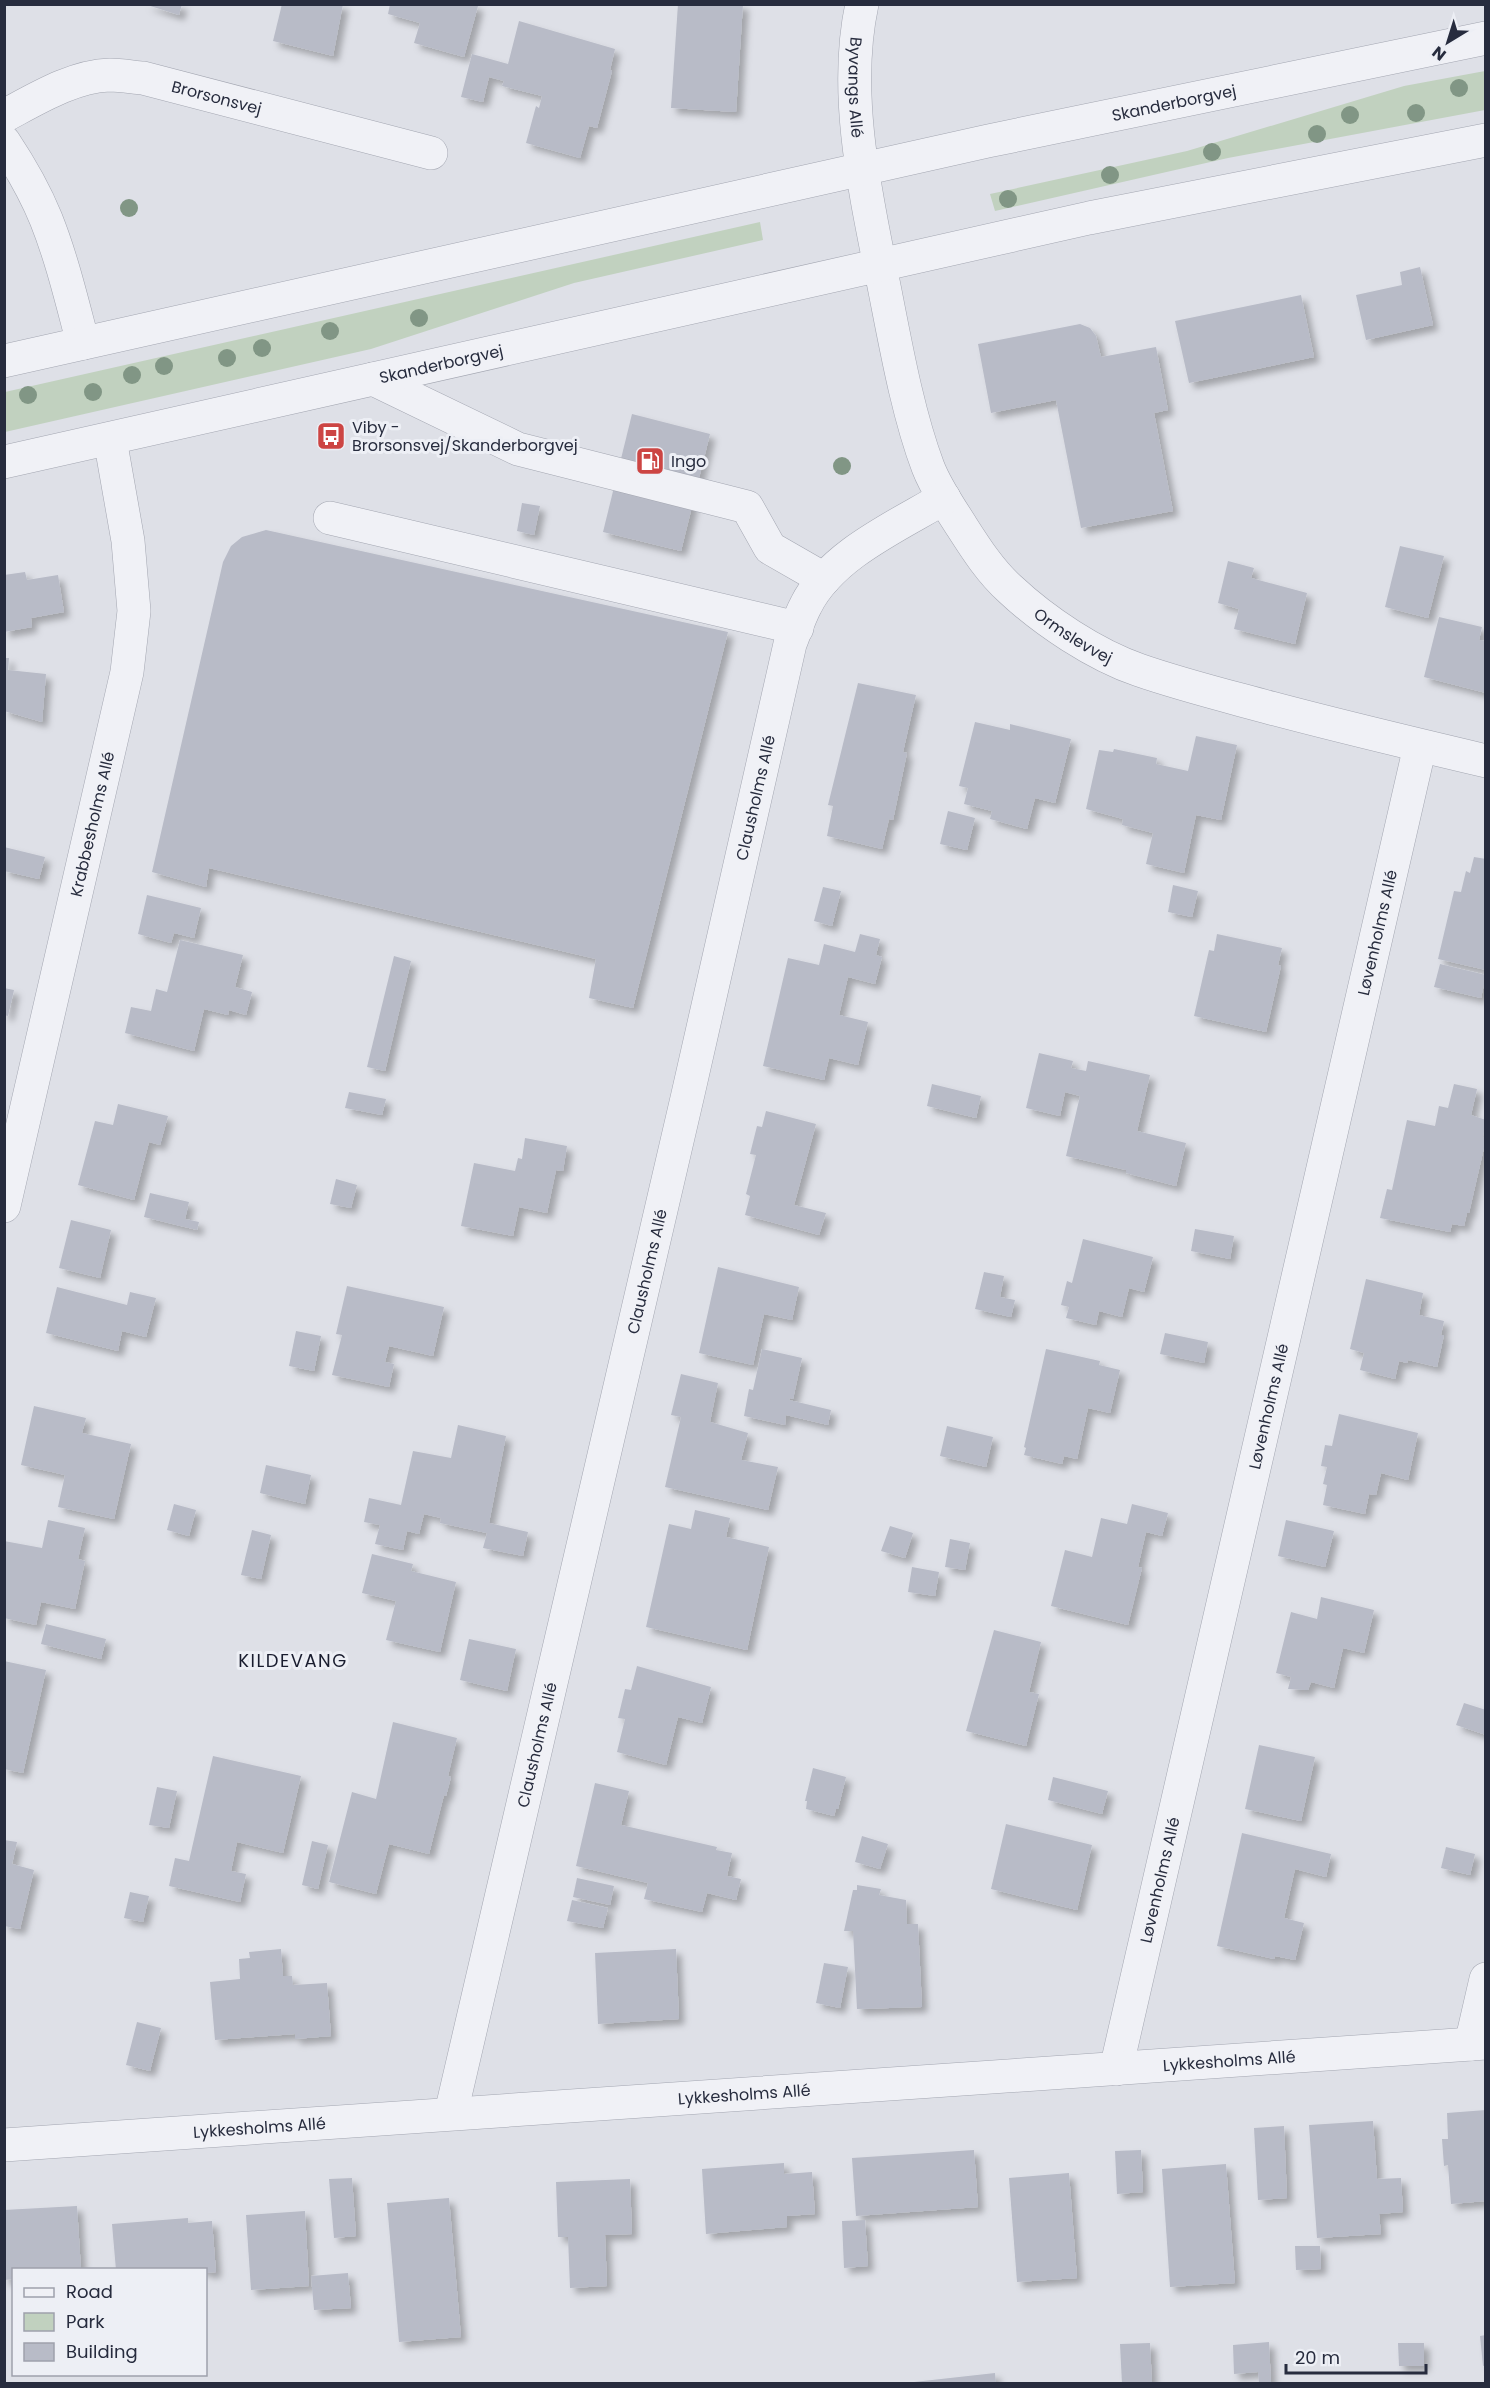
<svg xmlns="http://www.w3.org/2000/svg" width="1490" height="2388" font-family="Poppins,sans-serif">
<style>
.green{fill:#c1d1bf}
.building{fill:#b8bbc7;filter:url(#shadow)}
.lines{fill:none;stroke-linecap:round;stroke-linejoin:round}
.minor-casing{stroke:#a3a6b1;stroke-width:34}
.minor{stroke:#f0f1f6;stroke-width:33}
.tree{fill:#819685}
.labels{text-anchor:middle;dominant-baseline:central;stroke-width:6;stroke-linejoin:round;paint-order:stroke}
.street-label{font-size:16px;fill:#272c3e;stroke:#edeff5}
.poi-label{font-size:16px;fill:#272c3e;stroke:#edeff5;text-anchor:start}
.neighbourhood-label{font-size:18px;letter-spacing:1.5px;fill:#1a1d2f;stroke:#edeff5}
</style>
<defs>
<filter id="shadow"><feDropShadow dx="5.5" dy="5.5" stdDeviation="3" flood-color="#0004"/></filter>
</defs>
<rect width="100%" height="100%" fill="#dee0e7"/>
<g class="green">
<path d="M1485,71V110L1228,158L995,211L990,194L1187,151L1404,86Z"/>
<path d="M760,222L763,240L574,283L371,349L5,432V392Z"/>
</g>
<g class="building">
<path d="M144,4H182L179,15Z"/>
<path d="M282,4H343L333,56L273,41Z"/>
<path d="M390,4H471L478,6L464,57L414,43L420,23L388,14Z"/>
<path d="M678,4H743L736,112L671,108Z"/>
<path d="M519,21L615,49L610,70L612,71L597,128L589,126L580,158L526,143L536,106L539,108L542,96L502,86L504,81L489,77L483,102L461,97L472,54L508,64Z"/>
<path d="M1420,267L1433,325L1366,340L1356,295L1402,285L1400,272Z"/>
<path d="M1301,295L1314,357L1189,383L1175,321Z"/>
<path d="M1080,324L1090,328L1096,336L1101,357L1156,347L1168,410L1154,413L1173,511L1081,528L1056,400L991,413L978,344Z"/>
<path d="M632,414L710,434L681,551L603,532Z"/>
<path d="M522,503L540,506L534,535L517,531Z"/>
<path d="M266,530L728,632L633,1008L589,998L596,959L209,868L206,887L152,872L223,562L231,546L242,537Z"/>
<path d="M1400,546L1444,556L1428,618L1385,607Z"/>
<path d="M1228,561L1254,568L1251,578L1307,593L1295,644L1234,629L1239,609L1218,603Z"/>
<path d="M25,572L27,580L58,575L64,612L31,618L32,627L4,632V575Z"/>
<path d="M1439,617L1482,627L1479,640L1486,641V693L1424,677Z"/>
<path d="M4,658H9L8,670L46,674L42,722L4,711Z"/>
<path d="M858,683L916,695L903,752L907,753L893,820L889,819L882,849L827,836L833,806L828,805Z"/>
<path d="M975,722L1010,730V724L1071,739L1055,803L1035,798L1027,829L990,819L992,811L964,804L968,788L959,786Z"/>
<path d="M1196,736L1237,745L1221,820L1196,815L1184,873L1146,864L1153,833L1122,825L1123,819L1086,809L1099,750L1113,752L1114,749L1157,758L1156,764L1188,771Z"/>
<path d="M948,811L975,818L967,850L940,844Z"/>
<path d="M4,847L45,857L39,879L4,871Z"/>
<path d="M1474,857L1486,859V970L1438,959L1454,891L1461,892L1466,871L1470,873Z"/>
<path d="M1173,885L1198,891L1192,917L1168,912Z"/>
<path d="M823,887L841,891L832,926L814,921Z"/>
<path d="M147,895L201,908L194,938L174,933L171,943L138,934Z"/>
<path d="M860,934L880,939L876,955L882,957L875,984L848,977L839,1015L868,1022L858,1065L829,1058L824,1080L763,1066L788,958L819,965L824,944L855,952Z"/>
<path d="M1217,934L1282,948L1278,965L1281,966L1266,1032L1194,1016L1209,950L1214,951Z"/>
<path d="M180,940L243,955L235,987L252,992L246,1015L229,1010L228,1015L204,1009L194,1051L125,1033L131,1007L151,1011L156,989L167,992Z"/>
<path d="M394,956L411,961L385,1071L367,1067Z"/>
<path d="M1440,964L1486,975L1481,998L1434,987Z"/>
<path d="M4,988L14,990L8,1016L4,1015Z"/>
<path d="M1039,1053L1073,1061L1071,1068L1086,1071L1088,1061L1150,1075L1137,1131L1186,1143L1176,1186L1126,1173V1170L1066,1156L1080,1096L1065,1092L1060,1116L1026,1108Z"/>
<path d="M932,1084L981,1096L976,1118L927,1106Z"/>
<path d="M1454,1084L1477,1089L1471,1115L1486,1120L1483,1137L1486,1139L1469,1213H1467L1464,1226L1452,1224L1450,1232L1380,1218L1387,1189L1392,1190L1407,1120L1435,1126L1439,1106L1448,1108Z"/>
<path d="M349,1092L386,1099L382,1115L345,1108Z"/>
<path d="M118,1104L168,1116L160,1145L149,1142L134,1200L78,1185L95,1121L113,1125Z"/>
<path d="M766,1111L816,1124L794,1205L826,1213L819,1235L745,1215L750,1196L746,1194L756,1155L750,1154L757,1126L762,1127Z"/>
<path d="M525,1138L567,1146L563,1171L556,1170L547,1213L519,1207L513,1236L461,1226L474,1163L515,1171L518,1158L522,1159Z"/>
<path d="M336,1179L357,1185L351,1208L330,1204Z"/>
<path d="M150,1193L189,1202L185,1219L199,1222L197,1230L144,1217Z"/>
<path d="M71,1220L111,1230L100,1278L59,1268Z"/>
<path d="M1195,1229L1234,1236L1230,1259L1191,1251Z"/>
<path d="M1083,1239L1153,1257L1144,1292L1129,1288L1122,1317L1099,1311L1096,1325L1066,1318L1069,1307L1061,1305L1067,1281L1072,1283Z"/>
<path d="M718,1267L799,1287L792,1320L764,1314L753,1365L699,1353Z"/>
<path d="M984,1272L1004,1276L1000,1297L1015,1300L1011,1317L975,1309Z"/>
<path d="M1366,1279L1423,1293L1419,1315L1444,1321L1441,1335H1444L1437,1367L1408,1360L1407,1363L1399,1361L1395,1379L1360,1370L1364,1353L1350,1349Z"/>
<path d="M347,1286L444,1307L433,1356L389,1346L385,1362L394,1364L389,1387L332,1375L342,1335L336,1334Z"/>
<path d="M57,1287L127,1305L130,1292L156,1298L146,1337L122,1331L118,1351L46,1333Z"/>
<path d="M296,1331L321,1336L314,1371L289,1366Z"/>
<path d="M1165,1333L1208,1342L1204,1363L1160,1354Z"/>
<path d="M762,1349L802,1358L793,1399L790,1398L789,1400L831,1410L828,1425L786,1415L785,1425L744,1416L749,1389L753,1390Z"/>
<path d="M1046,1349L1100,1361L1099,1365L1120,1370L1110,1413L1088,1408L1077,1459L1064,1456L1062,1464L1024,1455L1026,1448L1024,1447Z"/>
<path d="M681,1374L718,1383L710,1422L748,1433L741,1460L778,1467L768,1510L665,1487L681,1417L671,1415Z"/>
<path d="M34,1406L86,1418L82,1433L131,1444L114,1519L58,1507L65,1475L21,1465Z"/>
<path d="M1339,1414L1418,1433L1408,1480L1381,1473L1376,1495L1369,1494L1365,1514L1323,1505L1327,1485L1323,1484L1327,1467L1321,1466L1325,1445L1332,1446Z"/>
<path d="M458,1425L506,1436L489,1523L528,1532L523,1556L483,1548L487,1533L440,1523L441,1518L424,1514L419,1534L407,1531L403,1550L375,1544L380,1525L364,1522L369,1498L401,1505L413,1451L451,1458Z"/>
<path d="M947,1426L993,1437L986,1467L940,1456Z"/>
<path d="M266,1465L311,1475L305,1504L260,1493Z"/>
<path d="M174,1504L196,1510L189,1536L167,1530Z"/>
<path d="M1132,1504L1168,1513L1162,1536L1146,1532L1138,1567L1142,1568L1128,1625L1051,1606L1065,1550L1092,1557L1101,1518L1127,1524Z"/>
<path d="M695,1510L730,1518L726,1537L769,1547L747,1650L646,1627L669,1524L691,1529Z"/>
<path d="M48,1520L85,1528L78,1559L85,1561L75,1609L41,1602L36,1625L4,1618V1541L42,1548Z"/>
<path d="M1286,1520L1334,1531L1325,1567L1278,1556Z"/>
<path d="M890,1526L913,1533L905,1558L881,1551Z"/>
<path d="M252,1530L271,1535L261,1579L241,1575Z"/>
<path d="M950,1539L970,1543L965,1570L945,1567Z"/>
<path d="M372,1554L413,1564L411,1571L456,1582L440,1652L386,1640L396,1601L362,1593Z"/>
<path d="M912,1567L939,1572L935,1596L908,1592Z"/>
<path d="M1321,1597L1374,1610L1364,1653L1343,1648L1334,1688L1311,1682L1308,1690L1288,1689L1291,1677L1276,1673L1291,1612L1317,1619Z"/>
<path d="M46,1624L106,1639L101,1659L41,1644Z"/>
<path d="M994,1630L1041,1642L1029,1692L1039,1694L1026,1746L966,1731Z"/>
<path d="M469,1639L516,1649L507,1691L460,1680Z"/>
<path d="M4,1661L46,1670L23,1773L4,1769Z"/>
<path d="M637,1666L711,1687L702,1723L678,1717L666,1765L617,1752L625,1719L618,1718L625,1689L631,1690Z"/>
<path d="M1464,1703L1486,1710V1735L1456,1725Z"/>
<path d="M393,1722L457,1738L448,1776L451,1777L446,1796L444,1795L429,1854L389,1844L376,1894L329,1882L352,1792L376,1799Z"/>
<path d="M1259,1745L1315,1757L1301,1821L1245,1809Z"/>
<path d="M213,1756L301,1776L283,1853L237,1842L231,1871L246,1874L240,1902L169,1886L175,1858L189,1861Z"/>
<path d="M813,1768L846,1777L838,1809H836L834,1816L806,1809L807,1801H805Z"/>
<path d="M1053,1777L1108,1791L1102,1814L1048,1800Z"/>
<path d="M595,1783L629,1791L621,1825L717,1847L716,1850L732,1853L727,1876L741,1879L736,1900L707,1893L702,1912L644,1899L648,1883L576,1866Z"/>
<path d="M157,1787L177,1791L169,1828L149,1825Z"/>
<path d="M1006,1824L1092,1845L1077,1910L991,1889Z"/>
<path d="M1242,1833L1331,1854L1326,1877L1295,1869L1284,1918L1304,1923L1295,1960L1275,1956L1274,1959L1217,1946Z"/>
<path d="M862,1836L888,1844L880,1869L855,1862Z"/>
<path d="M4,1840L17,1842L12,1864L34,1870L20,1929L4,1926Z"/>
<path d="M312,1841L328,1845L318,1889L302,1885Z"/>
<path d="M1446,1847L1475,1854L1470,1875L1441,1868Z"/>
<path d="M577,1878L614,1886L610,1905L573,1897Z"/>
<path d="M857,1885L881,1889L879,1895L906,1900L907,1924H918L922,2007L857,2009L853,1931H844L853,1890H857Z"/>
<path d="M130,1892L149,1896L143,1922L124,1918Z"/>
<path d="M572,1900L608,1908L603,1928L567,1921Z"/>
<path d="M281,1949L283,1976H292L293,1985L327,1983L331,2036L295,2039V2034L215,2040L210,1982L240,1979L239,1959L250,1958L249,1952Z"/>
<path d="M676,1949L679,2019L598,2024L595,1953Z"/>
<path d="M824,1963L848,1967L840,2008L816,2003Z"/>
<path d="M137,2022L161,2028L150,2071L126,2065Z"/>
<path d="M1486,2110V2201L1451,2204L1448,2165L1444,2166L1442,2139H1448L1447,2113Z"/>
<path d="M1373,2121L1377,2179L1401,2178L1403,2212L1379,2214L1381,2234L1317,2238L1309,2125Z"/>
<path d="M1284,2126L1287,2198L1258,2200L1254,2128Z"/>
<path d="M974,2150L978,2207L856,2216L852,2158Z"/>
<path d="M1141,2150L1143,2192L1117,2194L1115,2151Z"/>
<path d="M784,2163V2174L812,2172L815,2214L787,2216V2227L706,2234L702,2169Z"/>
<path d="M1226,2164L1235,2283L1170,2287L1162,2169Z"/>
<path d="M1069,2173L1077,2278L1017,2282L1009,2178Z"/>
<path d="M352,2178L356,2236L334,2238L329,2179Z"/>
<path d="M630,2179L632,2234L605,2235L607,2286L570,2288L568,2237H558L556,2182Z"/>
<path d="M449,2198L461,2337L399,2342L387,2203Z"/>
<path d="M77,2206L81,2270H14V2279L4,2280V2210Z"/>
<path d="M305,2211L309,2286L251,2290L246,2215Z"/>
<path d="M188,2218V2223L212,2221L216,2272L206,2273V2270H116L112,2224Z"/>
<path d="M865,2220L868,2266L844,2268L842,2221Z"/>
<path d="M1295,2246H1320L1321,2269L1296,2270Z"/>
<path d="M348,2273L351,2308L314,2310L311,2276Z"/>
<path d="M1486,2335V2365L1483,2366L1480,2336Z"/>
<path d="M1269,2342L1271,2384H1259L1258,2372L1234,2374L1233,2345Z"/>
<path d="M1150,2343L1152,2384H1122L1120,2344Z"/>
<path d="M1398,2343H1424V2366H1399Z"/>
<path d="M995,2373L996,2384H914V2382Z"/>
</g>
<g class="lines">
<g class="minor-casing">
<g id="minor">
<path id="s1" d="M862,4C842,96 867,200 885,291C896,347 908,414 928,467C936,488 950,508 962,527C976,549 991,572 1010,589C1044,621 1095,655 1139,670C1182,685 1227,696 1271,708C1342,727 1414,744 1486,761"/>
<path id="s2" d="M4,116C36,99 73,76 110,75C120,75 132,77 143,78L431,153"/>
<path d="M4,142C20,166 35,192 46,219C62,259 72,302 83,343"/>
<path id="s3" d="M4,361L988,141L1486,38"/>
<path d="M373,379L518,449L747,507L770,548L824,579"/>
<path id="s4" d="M4,462L1089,218L1486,140"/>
<path d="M330,518L797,628"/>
<path id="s5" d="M4,1206L127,672L134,611L128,541L110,439"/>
<path d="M1471,2044L1486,1979"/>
<path id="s6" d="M1116,2069L1420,746"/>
<path id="s7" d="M451,2113L688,1094L790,644C795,632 799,618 806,605C831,555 897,526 944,498"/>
<path id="s8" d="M4,2145L1486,2043"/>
</g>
</g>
<use href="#minor" class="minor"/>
</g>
<g class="tree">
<circle cx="1459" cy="88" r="9"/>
<circle cx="1416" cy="113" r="9"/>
<circle cx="1350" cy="115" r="9"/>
<circle cx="1317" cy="134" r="9"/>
<circle cx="1212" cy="152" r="9"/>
<circle cx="1110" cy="175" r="9"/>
<circle cx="1008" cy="199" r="9"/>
<circle cx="129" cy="208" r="9"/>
<circle cx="419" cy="318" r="9"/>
<circle cx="330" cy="331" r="9"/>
<circle cx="262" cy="348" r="9"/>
<circle cx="227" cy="358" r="9"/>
<circle cx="164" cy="366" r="9"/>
<circle cx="132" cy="375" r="9"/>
<circle cx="93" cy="392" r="9"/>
<circle cx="28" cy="395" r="9"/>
<circle cx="842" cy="466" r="9"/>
</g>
<defs>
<g id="bus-square" transform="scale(1.5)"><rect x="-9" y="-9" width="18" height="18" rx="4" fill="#cc4543" stroke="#edeff5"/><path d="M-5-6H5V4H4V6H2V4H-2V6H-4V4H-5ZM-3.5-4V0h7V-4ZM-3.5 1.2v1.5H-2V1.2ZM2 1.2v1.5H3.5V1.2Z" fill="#fff"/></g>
<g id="fuel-square" transform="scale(1.5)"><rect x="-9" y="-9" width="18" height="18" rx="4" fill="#cc4543" stroke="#edeff5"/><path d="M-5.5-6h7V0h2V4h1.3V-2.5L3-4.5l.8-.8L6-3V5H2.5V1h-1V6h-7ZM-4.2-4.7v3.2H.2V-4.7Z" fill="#fff"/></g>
</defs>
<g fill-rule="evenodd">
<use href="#bus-square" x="331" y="436"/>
<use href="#fuel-square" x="650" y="461"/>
</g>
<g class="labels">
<g class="street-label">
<text stroke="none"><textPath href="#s1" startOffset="84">Byvangs Allé</textPath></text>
<text stroke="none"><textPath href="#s2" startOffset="224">Brorsonsvej</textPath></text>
<text stroke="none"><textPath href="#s3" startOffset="1198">Skanderborgvej</textPath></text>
<text stroke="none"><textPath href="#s4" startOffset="448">Skanderborgvej</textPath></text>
<text stroke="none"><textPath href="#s1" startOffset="698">Ormslevvej</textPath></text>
<text stroke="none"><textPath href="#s7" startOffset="1350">Clausholms Allé</textPath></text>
<text stroke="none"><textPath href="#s5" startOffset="392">Krabbesholms Allé</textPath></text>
<text stroke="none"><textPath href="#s6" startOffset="1166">Løvenholms Allé</textPath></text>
<text stroke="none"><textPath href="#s7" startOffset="864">Clausholms Allé</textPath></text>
<text stroke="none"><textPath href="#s6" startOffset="680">Løvenholms Allé</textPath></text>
<text stroke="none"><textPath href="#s7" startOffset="378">Clausholms Allé</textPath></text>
<text stroke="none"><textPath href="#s6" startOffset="194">Løvenholms Allé</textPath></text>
<text stroke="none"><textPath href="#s8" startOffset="1228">Lykkesholms Allé</textPath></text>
<text stroke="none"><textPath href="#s8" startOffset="742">Lykkesholms Allé</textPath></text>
<text stroke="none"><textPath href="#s8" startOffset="256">Lykkesholms Allé</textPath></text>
</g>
<g class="poi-label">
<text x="352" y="427">Viby -<tspan x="352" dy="18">Brorsonsvej/Skanderborgvej</tspan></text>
<text x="671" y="461">Ingo</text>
</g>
<g class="neighbourhood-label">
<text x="293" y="1660">KILDEVANG</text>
</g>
</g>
<rect width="1490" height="2388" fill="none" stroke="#272c3e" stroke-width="12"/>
<rect x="12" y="2268" width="195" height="108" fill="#edeff5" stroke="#9ea1ac" stroke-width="1.5"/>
<rect x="24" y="2288" width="30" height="9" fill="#f0f1f6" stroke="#9ea1ac" stroke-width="1.5"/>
<text x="66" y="2298" font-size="18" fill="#272c3e">Road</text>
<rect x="24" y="2313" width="30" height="18" fill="#c1d1bf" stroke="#9ea1ac" stroke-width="1.5"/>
<text x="66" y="2328" font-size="18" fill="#272c3e">Park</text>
<rect x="24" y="2343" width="30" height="18" fill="#b8bbc7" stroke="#9ea1ac" stroke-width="1.5"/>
<text x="66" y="2358" font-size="18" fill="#272c3e">Building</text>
<g transform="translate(1448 42) rotate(218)" stroke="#edeff5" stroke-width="4.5" paint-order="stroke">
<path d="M0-4.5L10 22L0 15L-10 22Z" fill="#272c3e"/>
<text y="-9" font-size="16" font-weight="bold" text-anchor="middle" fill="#272c3e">N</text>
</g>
<path d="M1286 2364v9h140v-9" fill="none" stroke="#272c3e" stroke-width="3"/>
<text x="1295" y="2364" font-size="18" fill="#272c3e" stroke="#edeff5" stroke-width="4.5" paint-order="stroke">20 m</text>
</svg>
